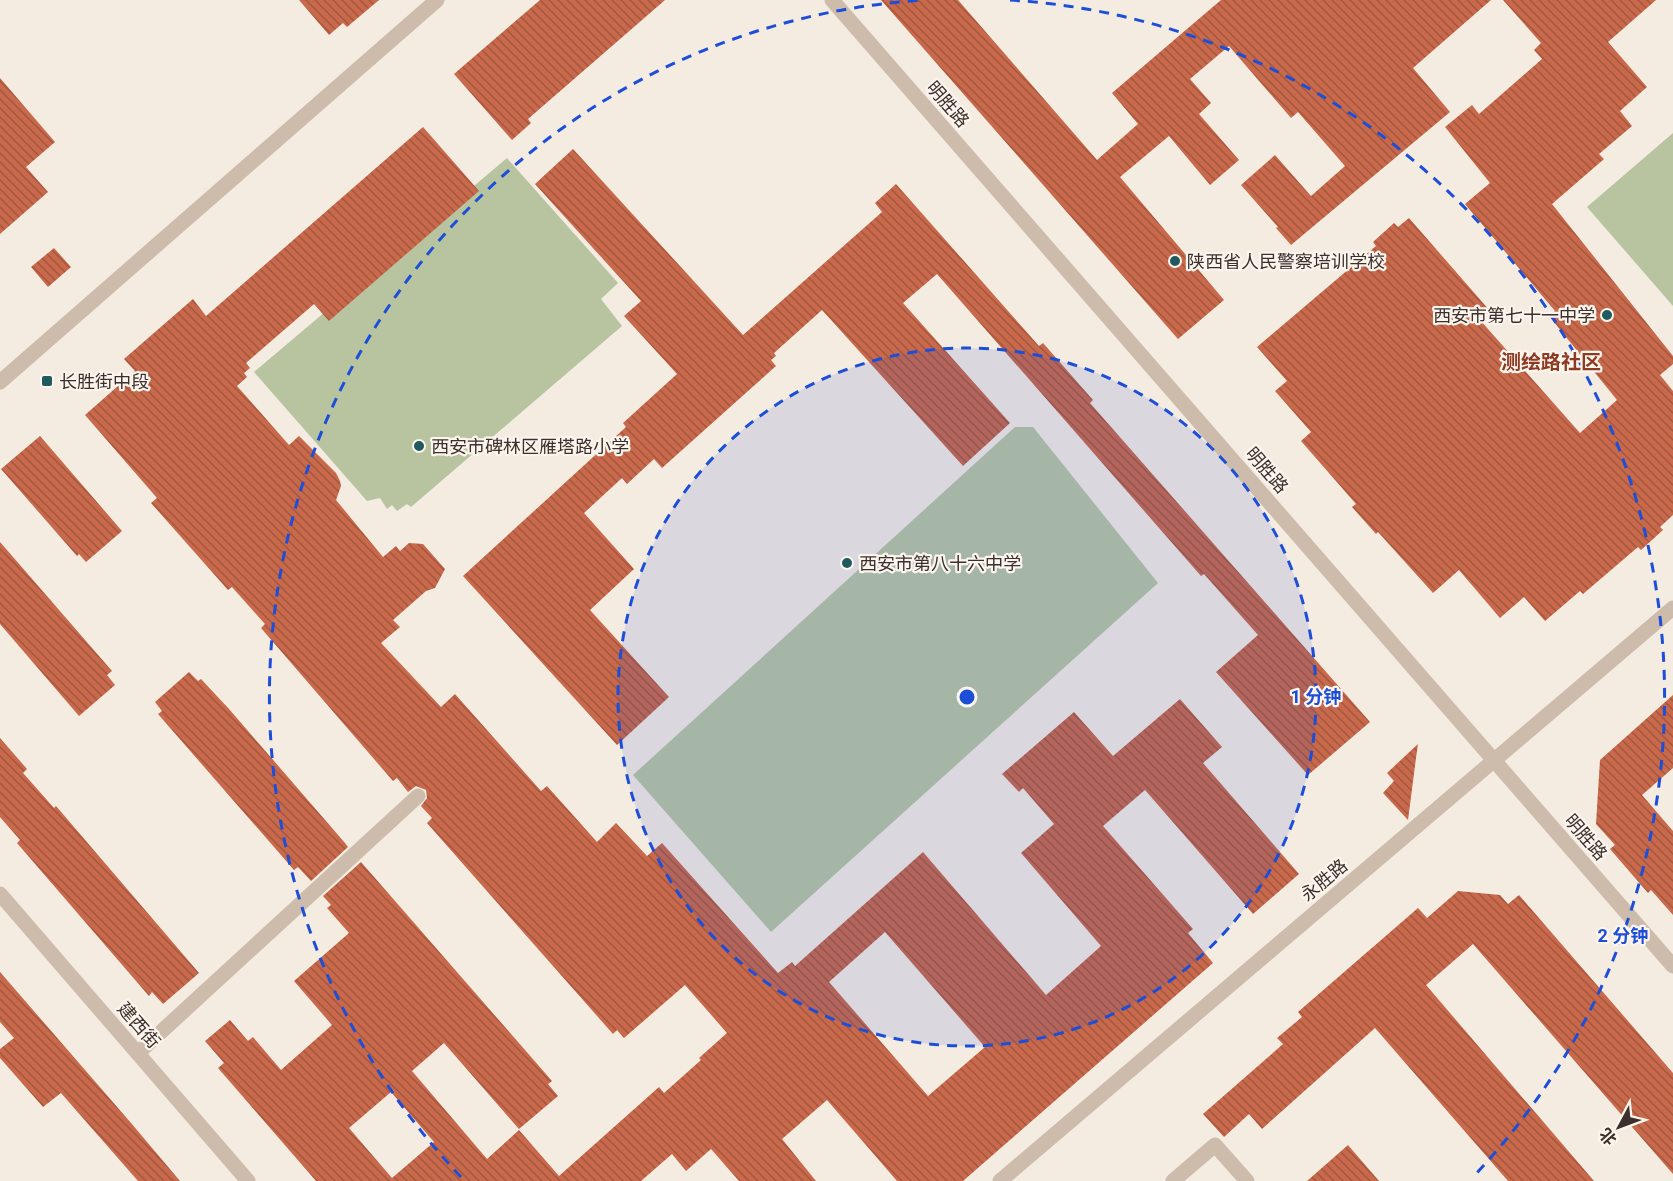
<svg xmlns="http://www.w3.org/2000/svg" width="1673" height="1181" font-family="Roboto,'Noto Sans SC',sans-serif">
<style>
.garden{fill:#b8c4a0}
.building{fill:url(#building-back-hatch);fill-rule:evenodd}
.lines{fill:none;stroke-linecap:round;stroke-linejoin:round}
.minor{stroke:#cdbbac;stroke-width:15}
.tertiary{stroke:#cdbbac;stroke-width:15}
.ring{fill:none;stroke:#1d4ed8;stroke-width:3;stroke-dasharray:10 8}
.poi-dot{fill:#1f5a5e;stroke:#fbf5ee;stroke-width:2}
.labels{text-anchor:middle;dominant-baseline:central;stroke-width:4.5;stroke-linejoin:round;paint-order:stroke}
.street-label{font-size:18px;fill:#3b302b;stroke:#fbf5ee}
.poi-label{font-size:18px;fill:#3b302b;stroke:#fbf5ee;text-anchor:start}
.neighbourhood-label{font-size:20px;font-weight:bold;fill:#8c3b22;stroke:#fbf5ee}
.centre{fill:#1d4ed8;stroke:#fbf5ee;stroke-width:3}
.ring-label{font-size:18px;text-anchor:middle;font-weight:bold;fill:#1d4ed8;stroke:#fbf5ee;stroke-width:4.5;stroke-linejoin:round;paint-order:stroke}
</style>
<defs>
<pattern id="building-back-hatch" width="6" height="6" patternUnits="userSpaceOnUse" patternTransform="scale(1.5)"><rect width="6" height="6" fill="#c8694b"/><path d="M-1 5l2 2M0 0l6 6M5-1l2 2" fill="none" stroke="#a4573f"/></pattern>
</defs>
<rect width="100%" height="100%" fill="#f4ebe1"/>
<g class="garden">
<path d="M1673,133V306L1587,207Z"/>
<path d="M507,158L618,283L601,299L622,326L411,507L407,504L397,511L392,505L387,509L380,498L367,501L254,372Z"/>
<path d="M1015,427H1033L1158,583L771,932L633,775Z"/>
</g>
<g class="building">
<path d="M299,0H379L347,27L343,23L329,35Z"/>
<path d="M540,0H665L528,119L531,123L512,140L454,74Z"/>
<path d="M881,0H958L1097,160L1138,124L1112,93L1221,0H1491L1413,68L1450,112L1291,245L1276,228L1278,227L1241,185L1275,155L1311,196L1345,166L1298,112L1291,118L1229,46L1190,79L1211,103L1199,114L1239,160L1210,185L1169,136L1120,177L1224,300L1178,339Z"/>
<path d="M1503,0H1656L1608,42L1647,87L1620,111L1632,126L1599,154L1604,159L1552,204L1673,356V364L1660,375L1673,391V515L1660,527L1663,530L1641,550L1638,547L1583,594L1580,591L1545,621L1524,597L1500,618L1459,570L1433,593L1378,532L1376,534L1352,507L1356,504L1301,441L1311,432L1275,391L1287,381L1257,347L1376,246L1373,242L1394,223L1398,227L1409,218L1490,311L1480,320L1580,433L1617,400L1549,316L1555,311L1465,204L1490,183L1445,127L1472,105L1479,114L1542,59L1534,50L1541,43Z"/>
<path d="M0,78L55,142L26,167L48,192L0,234Z"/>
<path d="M423,127L479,191L329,321L314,304L246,363L250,368L244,373L247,377L237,386L289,445L299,436L336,473L340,481L341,486L336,500L383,557L396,546L400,551L409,543L423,544L445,569L435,588L426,591L393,620L400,627L381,643L441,707L455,694L541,791L547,786L597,842L616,823L647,856L662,843L778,973L792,962L795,966L923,852L1046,995L1101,946L1021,853L1054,824L1023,788L1019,792L1002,774L1074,712L1113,756L1180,699L1222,747L1203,763L1299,874L1253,914L1145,790L1103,826L1193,929L1188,933L1213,963L963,1181H897L827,1100L782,1139L816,1181H739L711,1149L686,1171L672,1154L641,1181H316L218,1068L224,1063L205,1041L230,1020L248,1041L253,1037L281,1070L332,1025L294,981L349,933L327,908L331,905L323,896L361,862L552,1081L548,1084L558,1096L519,1129L444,1043L412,1071L487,1159L519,1130L559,1176L659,1087L664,1093L701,1060L699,1058L727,1033L685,985L624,1038L617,1030L613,1034L427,823L432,818L421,806L427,798L426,790L416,786L408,792L397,778L393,781L261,628L265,624L232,587L228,590L151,503L157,498L85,415L135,371L124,359L193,299L206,316ZM885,932L985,1047L928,1096L829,982ZM391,1092L434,1142L392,1178L349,1128Z"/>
<path d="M573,149L743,335L882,212L875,203L896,184L1039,346L1043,343L1093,400L1090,403L1370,722L1308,775L1216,672L1258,635L1204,574L1201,576L937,274L903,303L1010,423L963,466L822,310L774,353L776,356L771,360L776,366L662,468L654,459L627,484L622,478L584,513L634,569L590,610L669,697L617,745L463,576L626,427L623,423L677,374L624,316L641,301L535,184Z"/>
<path d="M54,248L71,267L48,287L31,267Z"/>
<path d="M40,436L122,531L86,562L79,554L77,556L1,469Z"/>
<path d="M0,542L112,671L107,675L115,685L79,716L0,624Z"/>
<path d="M189,672L198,681L201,679L229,709L345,843L348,847L311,881L298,867L294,870L158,714L162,711L155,702Z"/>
<path d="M1673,695V768L1642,795L1673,831V915L1651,890L1648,893L1610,849L1615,845L1596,824L1600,760Z"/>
<path d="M0,738L27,769L23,773L54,808L56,806L199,973L163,1004L152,992L149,996L86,923L17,843L20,840L0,817Z"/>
<path d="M1418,744L1416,758L1408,820L1383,793L1394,781L1387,773Z"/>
<path d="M1458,891L1500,895L1508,904L1519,895L1673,1073V1174L1473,944L1426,985L1594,1181H1508L1375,1028L1262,1129L1249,1114L1224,1137L1203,1114L1283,1044L1277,1038L1302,1017L1298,1012L1418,908L1427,918Z"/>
<path d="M0,972L131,1123L180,1181H138L61,1093L43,1107L0,1058V1049L14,1038L0,1022Z"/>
<path d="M1348,1145L1379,1181H1307Z"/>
</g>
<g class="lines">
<g class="minor">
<path d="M138,1053L418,796"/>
<path d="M1173,1181L1215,1145L1247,1181"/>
</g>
<g class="tertiary">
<path d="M832,0L1673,966"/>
<path d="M0,382L437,0"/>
<path d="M0,894L248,1181"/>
<path d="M1000,1181L1673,608"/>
</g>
</g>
<circle cx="967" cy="697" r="349" fill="#1d4ed8" fill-opacity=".12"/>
<g class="ring">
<circle cx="967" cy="697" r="349"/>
<path d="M461 1177A698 698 0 0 1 924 0M1010 0A698 698 0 0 1 1473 1177"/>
</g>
<g class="poi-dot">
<circle cx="1175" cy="261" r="6"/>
<circle cx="1607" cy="315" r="6"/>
<rect x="41" y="375" width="12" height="12" rx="3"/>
<circle cx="419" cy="446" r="6"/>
<circle cx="847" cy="563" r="6"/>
</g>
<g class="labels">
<g class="street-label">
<text transform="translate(948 104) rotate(49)">明胜路</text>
<text transform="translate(1267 470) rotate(49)">明胜路</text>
<text transform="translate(1586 837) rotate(49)">明胜路</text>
<text transform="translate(1324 880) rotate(-40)">永胜路</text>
<text transform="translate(139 1025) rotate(49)">建西街</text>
</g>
<g class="poi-label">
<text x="1187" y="261">陕西省人民警察培训学校</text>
<text x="1595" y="315" text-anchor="end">西安市第七十一中学</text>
<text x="59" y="381">长胜街中段</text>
<text x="431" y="446">西安市碑林区雁塔路小学</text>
<text x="859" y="563">西安市第八十六中学</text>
</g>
<g class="neighbourhood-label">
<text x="1551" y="362">测绘路社区</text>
</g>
</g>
<circle cx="967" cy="697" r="9" class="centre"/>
<g class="ring-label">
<text x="1316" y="703">1 分钟</text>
<text x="1623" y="942">2 分钟</text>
</g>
<g transform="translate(1619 1127) rotate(229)" stroke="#fbf5ee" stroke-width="4.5" paint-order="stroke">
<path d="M0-4.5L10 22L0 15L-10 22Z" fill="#3b302b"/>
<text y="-9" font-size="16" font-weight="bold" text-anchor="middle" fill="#3b302b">北</text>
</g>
</svg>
